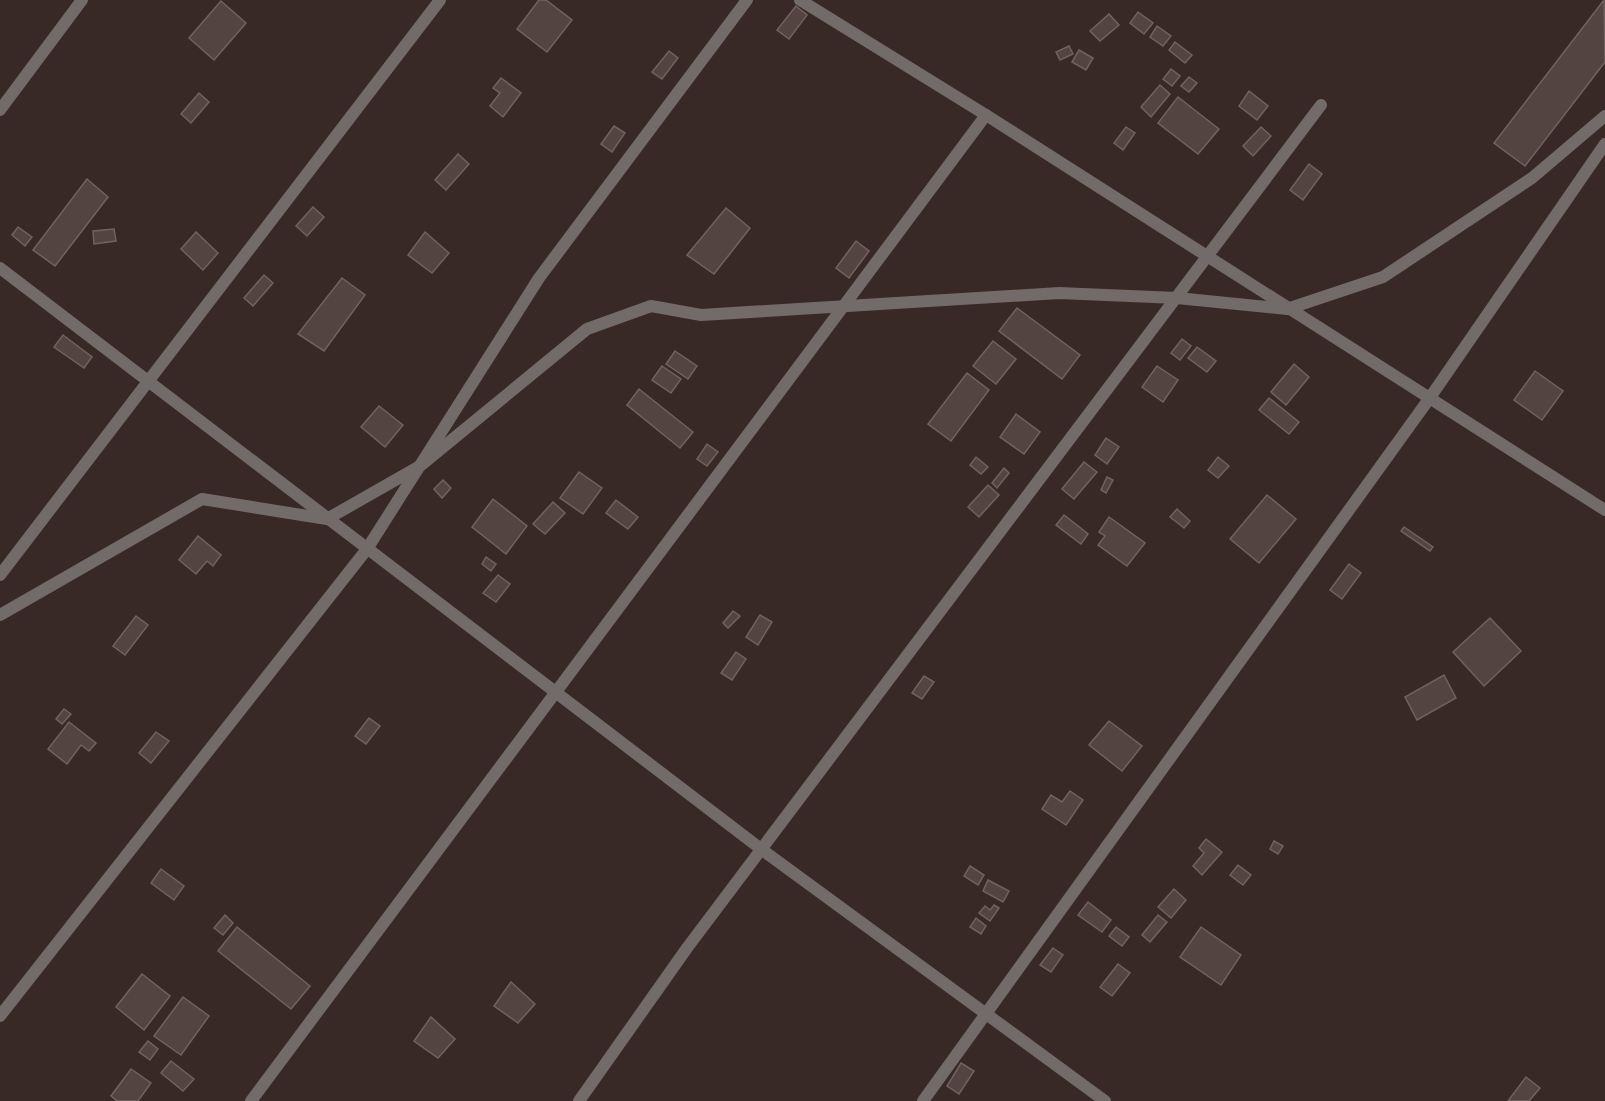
<svg xmlns="http://www.w3.org/2000/svg" width="1605" height="1101" font-family="'DM Sans',sans-serif">
<style>
.building{fill:#544441;stroke:#72625e;stroke-width:1.5}
.lines{fill:none;stroke-linecap:round;stroke-linejoin:round}
.street{stroke:#736b6a;stroke-width:12}
</style>
<rect width="100%" height="100%" fill="#382926"/>
<g class="building">
<path d="M539,0H546L572,20L547,52L517,29Z"/>
<path d="M1604,0L1605,62L1525,166L1494,143Z"/>
<path d="M221,1L246,23L214,60L189,38Z"/>
<path d="M796,6L807,15L789,39L777,30Z"/>
<path d="M1138,12L1153,23L1144,34L1130,23Z"/>
<path d="M1109,14L1119,25L1100,41L1090,31Z"/>
<path d="M1157,26L1171,36L1163,46L1150,37Z"/>
<path d="M1175,42L1192,55L1185,63L1169,50Z"/>
<path d="M1069,46L1073,54L1060,60L1056,52Z"/>
<path d="M1079,50L1093,58L1086,70L1072,62Z"/>
<path d="M669,51L678,58L662,79L652,72Z"/>
<path d="M1171,69L1180,76L1172,86L1163,79Z"/>
<path d="M1189,77L1197,83L1189,92L1181,86Z"/>
<path d="M501,78L521,93L503,117L490,106L500,93L493,88Z"/>
<path d="M1160,85L1170,94L1151,117L1141,107Z"/>
<path d="M1249,91L1268,106L1257,120L1239,106Z"/>
<path d="M199,93L209,102L191,123L181,114Z"/>
<path d="M1178,97L1219,129L1198,154L1158,123Z"/>
<path d="M614,126L625,133L612,152L601,144Z"/>
<path d="M1126,127L1135,133L1123,150L1114,143Z"/>
<path d="M1261,127L1271,136L1253,156L1243,146Z"/>
<path d="M458,154L469,164L446,190L435,180Z"/>
<path d="M1309,164L1322,174L1303,200L1290,190Z"/>
<path d="M87,179L108,197L55,266L33,250Z"/>
<path d="M313,207L324,217L307,236L296,226Z"/>
<path d="M726,208L750,228L714,274L687,255Z"/>
<path d="M18,227L32,237L25,246L12,235Z"/>
<path d="M114,229L116,241L94,244L93,231Z"/>
<path d="M196,232L218,253L203,270L181,249Z"/>
<path d="M425,232L449,253L432,273L408,255Z"/>
<path d="M856,241L869,251L849,278L836,268Z"/>
<path d="M264,275L273,283L253,306L244,298Z"/>
<path d="M342,278L365,295L324,351L298,334Z"/>
<path d="M1017,308L1080,355L1062,379L999,331Z"/>
<path d="M63,335L92,357L84,368L54,347Z"/>
<path d="M1182,339L1191,346L1180,360L1171,353Z"/>
<path d="M993,341L1016,359L996,384L973,366Z"/>
<path d="M1197,347L1216,361L1207,372L1188,358Z"/>
<path d="M675,351L697,366L688,379L666,364Z"/>
<path d="M1294,364L1309,377L1286,405L1271,392Z"/>
<path d="M662,366L681,379L671,393L652,380Z"/>
<path d="M1157,366L1178,380L1163,402L1142,387Z"/>
<path d="M1535,371L1563,391L1542,420L1514,400Z"/>
<path d="M967,373L989,390L951,441L928,424Z"/>
<path d="M639,389L693,432L680,448L627,405Z"/>
<path d="M1269,398L1299,422L1289,434L1259,410Z"/>
<path d="M379,406L403,425L385,447L361,427Z"/>
<path d="M1016,414L1040,432L1024,454L1000,437Z"/>
<path d="M1106,438L1119,447L1107,464L1095,455Z"/>
<path d="M707,444L718,452L707,466L697,459Z"/>
<path d="M976,457L988,467L981,474L970,465Z"/>
<path d="M1218,457L1229,466L1218,478L1208,470Z"/>
<path d="M1084,462L1097,472L1074,499L1062,489Z"/>
<path d="M1004,468L1009,473L997,488L992,483Z"/>
<path d="M579,472L602,488L583,514L560,498Z"/>
<path d="M1107,477L1113,480L1106,493L1101,490Z"/>
<path d="M443,480L451,488L442,498L434,489Z"/>
<path d="M988,485L999,495L979,517L968,507Z"/>
<path d="M1267,495L1296,519L1259,563L1230,539Z"/>
<path d="M493,499L527,526L506,554L472,527Z"/>
<path d="M616,500L638,517L628,529L606,513Z"/>
<path d="M553,502L565,513L545,534L533,524Z"/>
<path d="M1177,509L1190,521L1184,528L1170,517Z"/>
<path d="M1064,515L1088,534L1081,544L1056,525Z"/>
<path d="M1109,517L1145,543L1127,566L1098,545L1105,536L1099,532Z"/>
<path d="M1404,527L1433,547L1430,551L1401,531Z"/>
<path d="M198,536L221,555L213,566L207,561L196,574L179,560Z"/>
<path d="M486,557L496,564L491,571L482,564Z"/>
<path d="M1349,564L1361,573L1342,599L1330,590Z"/>
<path d="M498,575L510,584L496,602L483,593Z"/>
<path d="M733,611L740,616L728,628L723,623Z"/>
<path d="M760,615L772,622L758,645L746,637Z"/>
<path d="M136,616L148,625L125,655L113,646Z"/>
<path d="M1490,618L1521,651L1484,686L1453,652Z"/>
<path d="M736,652L746,659L732,680L721,673Z"/>
<path d="M1444,675L1456,698L1417,720L1405,697Z"/>
<path d="M924,676L934,682L922,699L912,693Z"/>
<path d="M64,709L71,714L62,724L56,719Z"/>
<path d="M369,718L380,726L366,744L355,736Z"/>
<path d="M1109,721L1142,746L1122,771L1089,745Z"/>
<path d="M69,722L96,743L89,751L81,745L67,764L48,749Z"/>
<path d="M156,732L169,741L151,763L139,753Z"/>
<path d="M1070,791L1083,800L1066,825L1042,809L1051,795L1062,802Z"/>
<path d="M1206,839L1222,852L1202,875L1193,866L1204,853L1199,848Z"/>
<path d="M1274,841L1283,846L1278,854L1270,849Z"/>
<path d="M1238,865L1251,875L1243,885L1230,875Z"/>
<path d="M970,866L984,875L978,885L964,876Z"/>
<path d="M161,869L184,886L174,900L151,883Z"/>
<path d="M988,880L1009,891L1003,902L983,891Z"/>
<path d="M1174,889L1186,900L1171,918L1158,907Z"/>
<path d="M1088,902L1111,920L1102,932L1078,915Z"/>
<path d="M994,905L999,908L990,921L979,913L985,906L990,910Z"/>
<path d="M225,915L233,923L223,935L214,928Z"/>
<path d="M1158,915L1167,922L1150,942L1142,935Z"/>
<path d="M976,918L986,926L981,934L970,927Z"/>
<path d="M237,927L310,986L291,1009L218,951Z"/>
<path d="M1116,927L1129,937L1122,946L1109,936Z"/>
<path d="M1201,927L1241,955L1221,985L1180,957Z"/>
<path d="M1053,948L1063,955L1051,972L1040,965Z"/>
<path d="M1118,964L1130,973L1112,996L1100,987Z"/>
<path d="M142,974L170,996L144,1030L116,1007Z"/>
<path d="M511,982L535,1004L518,1023L494,1006Z"/>
<path d="M183,997L209,1016L181,1055L154,1036Z"/>
<path d="M431,1017L455,1039L438,1058L414,1041Z"/>
<path d="M148,1041L158,1049L150,1060L139,1052Z"/>
<path d="M171,1061L194,1079L183,1091L161,1073Z"/>
<path d="M961,1063L974,1071L959,1094L947,1086Z"/>
<path d="M131,1069L151,1083L138,1101H117L111,1096Z"/>
<path d="M1526,1077L1540,1088L1529,1101H1508Z"/>
</g>
<g class="lines">
<g class="street">
<path d="M800,0L986,115L1605,510"/>
<path d="M0,110L82,0"/>
<path d="M0,268L761,849L1105,1101"/>
<path d="M0,575L440,0"/>
<path d="M0,615L202,499L327,519L420,466L587,329L651,306L701,315L1059,293L1177,298L1287,309L1383,277L1532,178L1605,116"/>
<path d="M0,1016L367,549L539,278L747,0"/>
<path d="M251,1101L986,115"/>
<path d="M579,1101L687,948L1321,105"/>
<path d="M923,1101L1429,399L1605,144"/>
</g>
</g>
</svg>
